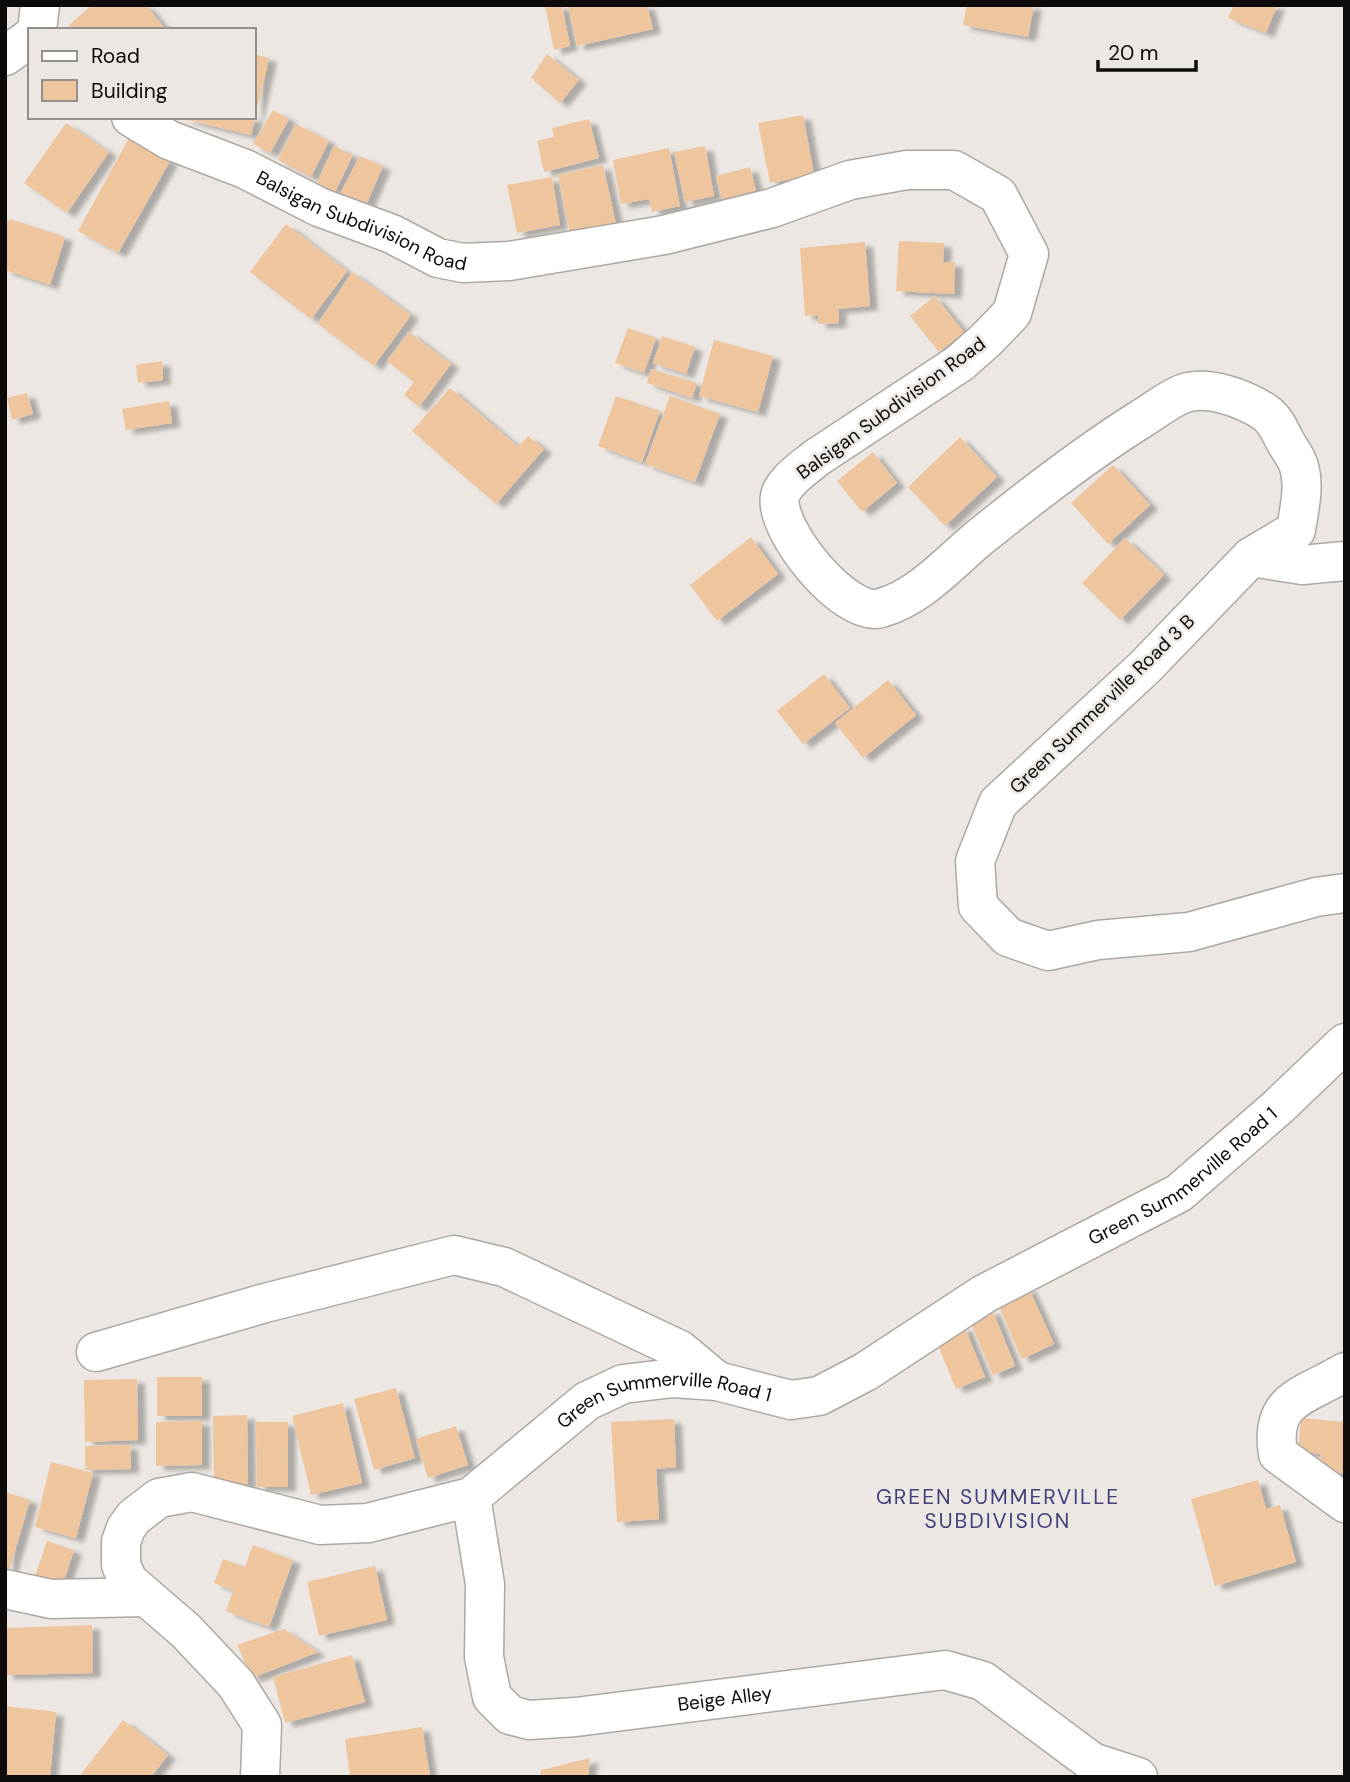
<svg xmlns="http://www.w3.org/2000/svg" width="1350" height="1782" font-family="'DM Sans',sans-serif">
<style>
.building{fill:#efc59e;filter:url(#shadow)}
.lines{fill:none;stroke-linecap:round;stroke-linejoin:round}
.minor-casing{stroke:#aca8a3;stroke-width:41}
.minor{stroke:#fff;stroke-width:38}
.labels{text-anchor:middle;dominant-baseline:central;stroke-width:5;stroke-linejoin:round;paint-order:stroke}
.street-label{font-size:19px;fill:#0d0c0a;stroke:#ece7e2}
.neighbourhood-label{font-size:21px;letter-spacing:2px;fill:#43407d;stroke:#ece7e2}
</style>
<defs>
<filter id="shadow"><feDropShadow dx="8" dy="4.5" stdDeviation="2" flood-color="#0004"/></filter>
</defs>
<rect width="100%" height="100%" fill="#ece7e2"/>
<g class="building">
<path d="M92,5H146L166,30H73L69,25Z"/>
<path d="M562,5L570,46L554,50L545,6Z"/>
<path d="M568,5H647L653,29L577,46Z"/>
<path d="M967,5H1034L1028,37L963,25Z"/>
<path d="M1234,5H1277L1266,33L1228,18Z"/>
<path d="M254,54L269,58L251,135L180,118L254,117Z"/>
<path d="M547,54L579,80L560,103L531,78Z"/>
<path d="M273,110L289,119L270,153L253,144Z"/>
<path d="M803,115L814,175L770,183L758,123Z"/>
<path d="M589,119L599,158L544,172L537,141L554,137L552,128Z"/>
<path d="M66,123L109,152L67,213L24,183Z"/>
<path d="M296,124L329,141L311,177L278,160Z"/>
<path d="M129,138L170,161L118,253L78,231Z"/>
<path d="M334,146L353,155L335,192L317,183Z"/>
<path d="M705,146L714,196L685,202L674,152Z"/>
<path d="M669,148L680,206L652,212L649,199L621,204L613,160Z"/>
<path d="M360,156L383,166L366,205L340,194Z"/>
<path d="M603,165L616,224L570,234L558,175Z"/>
<path d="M750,167L757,195L723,203L716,176Z"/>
<path d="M552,177L560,225L517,233L507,185Z"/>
<path d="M10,219L65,237L50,285L5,270V225Z"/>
<path d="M286,224L347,271L311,319L250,272Z"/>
<path d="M899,241L944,243L943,262H955L954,294L896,291Z"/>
<path d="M865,242L870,306L838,309L839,323L818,324V315L805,316L800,248Z"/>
<path d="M352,272L411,315L374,366L318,324Z"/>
<path d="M935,296L964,332L939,352L910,316Z"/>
<path d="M628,328L656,338L644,373L615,363Z"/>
<path d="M409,332L451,364L419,407L404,395L414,382L387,361Z"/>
<path d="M662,336L695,347L686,374L653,363Z"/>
<path d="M714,340L773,356L758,412L699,396Z"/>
<path d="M162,361L163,380L138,383L136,365Z"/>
<path d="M651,369L697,383L692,398L647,383Z"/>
<path d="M450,388L518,447L528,436L544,449L496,504L412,431Z"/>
<path d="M27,393L33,414L12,420L7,398Z"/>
<path d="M616,396L660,411L642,462L598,446Z"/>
<path d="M670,396L720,414L695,482L645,464Z"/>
<path d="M169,401L172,423L126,430L122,409Z"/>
<path d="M960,437L997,477L945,526L908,487Z"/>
<path d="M873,452L897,483L862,512L837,481Z"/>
<path d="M1113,465L1150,505L1108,544L1071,503Z"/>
<path d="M751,537L778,574L717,621L690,585Z"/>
<path d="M1125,538L1164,575L1120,620L1082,583Z"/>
<path d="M824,674L850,708L803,744L777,711Z"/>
<path d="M888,680L916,715L863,758L835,723Z"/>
<path d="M1028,1287L1054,1344L1022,1359L997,1302Z"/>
<path d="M992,1309L1015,1366L993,1375L969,1319Z"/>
<path d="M964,1326L985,1377L956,1389L935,1338Z"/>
<rect x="157" y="1377" width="45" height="39"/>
<path d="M137,1379L138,1440L85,1442L84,1380Z"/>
<path d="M396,1388L415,1458L374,1470L354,1399Z"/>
<path d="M343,1403L362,1483L311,1495L292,1416Z"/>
<path d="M247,1415L248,1484L214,1485L213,1416Z"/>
<path d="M1301,1418L1345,1422V1474L1320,1471L1321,1454L1298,1451Z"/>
<path d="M674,1419L676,1467L656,1469L659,1519L617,1522L611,1422Z"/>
<path d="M202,1421V1465L156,1466V1422Z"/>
<path d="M256,1422H288V1487H257Z"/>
<path d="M456,1426L468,1465L428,1478L416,1439Z"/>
<path d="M130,1445L131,1469L85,1470V1446Z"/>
<path d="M51,1462L93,1473L76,1538L35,1527Z"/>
<path d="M1258,1480L1266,1509L1280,1505L1296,1562L1215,1586L1191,1499Z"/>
<path d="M5,1492L30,1500L8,1574L5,1573Z"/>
<path d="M47,1541L74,1550L62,1587L34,1579Z"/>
<path d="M253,1545L293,1560L269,1627L226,1611L233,1590L214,1583L223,1559L245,1567Z"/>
<path d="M375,1566L387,1620L319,1636L307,1582Z"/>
<path d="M92,1625L93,1673L5,1675V1628Z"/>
<path d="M284,1629L318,1652L252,1678L237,1645Z"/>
<path d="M352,1655L365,1702L285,1723L273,1677Z"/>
<path d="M5,1706L56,1712L50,1777L5,1776Z"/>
<path d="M123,1720L168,1755L151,1777H79Z"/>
<path d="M422,1727L430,1777H350L345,1739Z"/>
<path d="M590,1758L588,1777H540L541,1770Z"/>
</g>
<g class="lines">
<g class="minor-casing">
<g id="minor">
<path d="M37,30L40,5"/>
<path d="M5,56L30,38"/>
<path id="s1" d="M131,117L169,140L245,169L319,207L392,234L438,258L463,263L509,261L664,235L772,208L850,180L907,170H954L998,195L1029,254L1012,313L986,340L960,363L816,458C804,468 784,481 780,496C773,529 846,619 881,608C920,597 949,563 979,538C1031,496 1085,454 1141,419C1154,411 1168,400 1182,394C1207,384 1245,399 1266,413C1275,420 1279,429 1284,439C1288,448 1297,457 1299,467C1305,486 1299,510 1296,530L1251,557L1145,667L998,803L975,861L978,906L1008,937L1048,951L1098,940L1189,932L1316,897L1345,893"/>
<path d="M1251,557L1302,565L1345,561"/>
<path d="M96,1352L265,1303L454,1255L504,1267L680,1350L717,1381"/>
<path d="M1345,1372C1304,1397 1269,1398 1278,1454L1345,1503"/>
<path id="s2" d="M471,1497L485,1584L484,1657L492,1697L510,1715L529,1720L576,1717L945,1670L983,1681L1092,1762L1138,1777"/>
<path d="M5,1589L51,1599L146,1597"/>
<path id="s3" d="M260,1777L262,1725L236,1684L186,1631L128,1581L121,1565V1542L126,1528L134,1517L159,1498L192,1492L320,1525L368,1523L471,1497L587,1401L623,1384L673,1378L717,1381L791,1400L819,1396L865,1372L984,1294L1179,1193L1278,1107L1345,1043"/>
</g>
</g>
<use href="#minor" class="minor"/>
</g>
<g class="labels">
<g class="street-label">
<text stroke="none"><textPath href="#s1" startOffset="254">Balsigan Subdivision Road</textPath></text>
<text transform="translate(891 408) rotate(-36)">Balsigan Subdivision Road</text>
<text transform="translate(1102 704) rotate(-44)">Green Summerville Road 3 B</text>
<text stroke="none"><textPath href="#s3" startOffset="1486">Green Summerville Road 1</textPath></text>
<text stroke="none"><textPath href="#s3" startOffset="898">Green Summerville Road 1</textPath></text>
<text stroke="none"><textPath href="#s2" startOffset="444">Beige Alley</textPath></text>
</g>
<g class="neighbourhood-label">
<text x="998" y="1497">GREEN SUMMERVILLE<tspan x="998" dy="24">SUBDIVISION</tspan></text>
</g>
</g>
<rect width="1350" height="1782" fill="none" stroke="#0d0c0a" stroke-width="14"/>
<rect x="28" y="28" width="228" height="91" fill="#ece7e2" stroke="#938f8c" stroke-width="2"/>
<rect x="42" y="51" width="35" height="10" fill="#ffffff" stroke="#938f8c" stroke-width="2"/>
<text x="91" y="63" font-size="21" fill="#0d0c0a">Road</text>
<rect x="42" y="80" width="35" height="21" fill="#efc59e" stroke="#938f8c" stroke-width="2"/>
<text x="91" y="98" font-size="21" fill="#0d0c0a">Building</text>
<path d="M1098 60v10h98v-10" fill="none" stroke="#0d0c0a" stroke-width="3.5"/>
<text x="1108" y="60" font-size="21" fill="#0d0c0a" stroke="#ece7e2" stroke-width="5" paint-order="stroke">20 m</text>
</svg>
